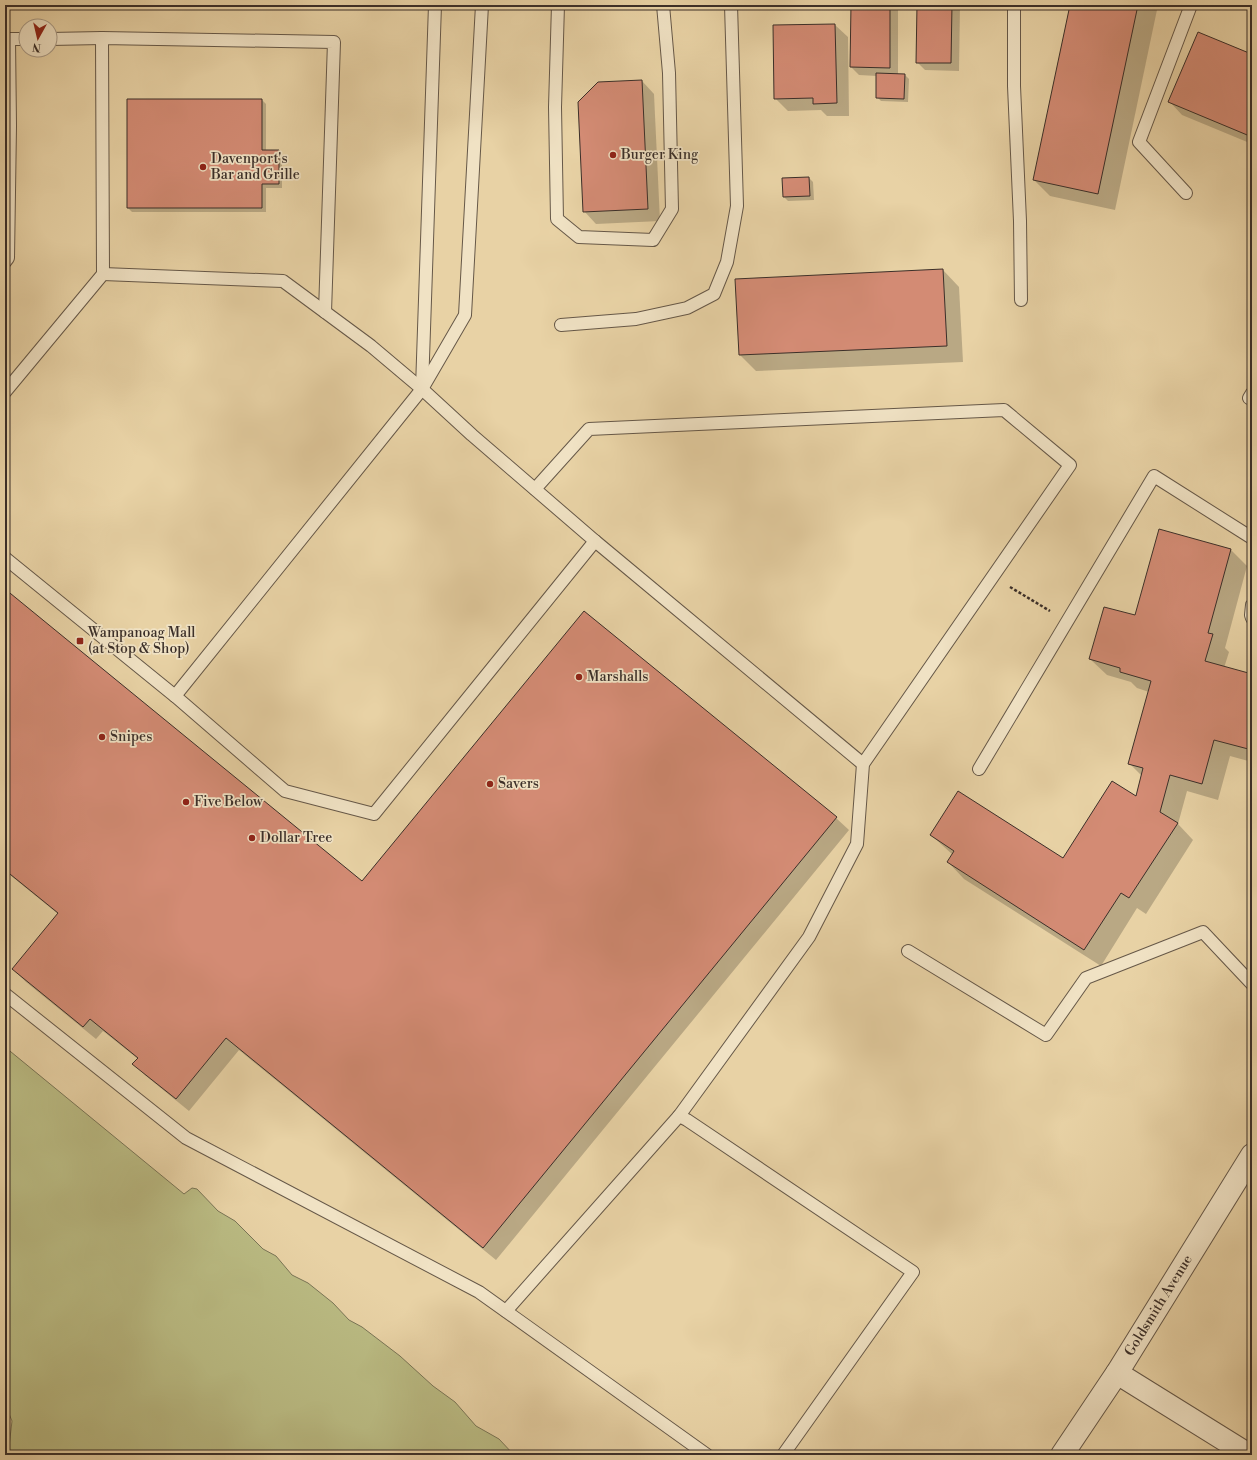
<svg xmlns="http://www.w3.org/2000/svg" width="1257" height="1460" font-family="'Libre Bodoni',serif">
<style>
.green{fill:#babb83;stroke:#7a7556}
.shadow{fill:#0003}
.building{fill:#d38b74;stroke:#3b2f29}
.lines{fill:none;stroke-linecap:round;stroke-linejoin:round}
.service-casing{stroke:#665848;stroke-width:14}
.minor-casing{stroke:#665848;stroke-width:24}
.path{stroke:#3b2f29;stroke-width:2.5;stroke-dasharray:3 2;stroke-linecap:butt}
.service{stroke:#f0e2c4;stroke-width:12}
.minor{stroke:#f0e2c4;stroke-width:22}
.poi-dot{fill:#8f2418;stroke:#f0e2c4;stroke-width:1.5}
.labels{text-anchor:middle;dominant-baseline:central;stroke-width:3.5;stroke-linejoin:round;paint-order:stroke}
.poi-label{font-size:14px;fill:#3b2f29;stroke:#f0e2c4;text-anchor:start}
.street-label{font-size:14px;fill:#3b2f29;stroke:#f0e2c4}
</style>
<rect width="100%" height="100%" fill="#e8d2a5"/>
<filter id="stains"><feTurbulence type="fractalNoise" baseFrequency=".005" numOctaves="4"/><feColorMatrix values="0 0 0 0 .2 0 0 0 0 .09 0 0 0 0 .02 0 0 0 .5 -.17"/></filter>
<radialGradient id="worn" r=".72"><stop offset=".6" stop-color="#630" stop-opacity="0"/><stop offset="1" stop-color="#630" stop-opacity=".3"/></radialGradient>
<path class="green" d="M5,1047L184,1194L192,1188L197,1189L218,1211L235,1221L263,1249L276,1256L292,1275L308,1283L333,1303L349,1320L362,1327L400,1356L433,1386L455,1402L476,1426L499,1439L514,1455H8L12,1421L5,1404Z"/>
<g class="shadow">
<path d="M852,5H894L898,9V75H905L909,79L908,102L881,101L877,97V76L859,75L851,67Z"/>
<path d="M918,5H960L959,71L925,70L917,62Z"/>
<path d="M1071,5H1158L1115,210L1050,196L1034,180Z"/>
<path d="M835,25L848,37L849,116H827L821,110L788,111L775,98Z"/>
<path d="M1252,48V144L1182,115L1170,102L1249,54Z"/>
<path d="M642,81L654,94L660,221L596,224L584,211Z"/>
<path d="M128,100H262L266,104V151L278,150L282,154V188H266V212H132L128,208Z"/>
<path d="M809,178L813,182L814,200L788,201L784,197Z"/>
<path d="M943,270L959,287L963,362L756,371L740,355Z"/>
<path d="M1231,550L1247,566L1225,648L1229,652L1224,668L1252,675V762L1230,756L1218,800L1187,791L1178,824L1193,840L1146,914L1137,908L1101,966L964,879L948,862L953,855L931,835L1064,859L1136,798L1142,776L1130,764L1149,692L1137,688L1131,682L1107,675L1090,659L1136,616Z"/>
<path d="M5,590L362,883L585,612L836,818L849,830L496,1260L239,1050L189,1111L146,1076L134,1064L138,1059L103,1031L96,1039L26,982L13,969L58,914L5,871Z"/>
</g>
<g class="building">
<path d="M851,5H890V68L850,67Z"/>
<path d="M917,5H952L951,63H916Z"/>
<path d="M1070,5H1138L1098,194L1033,180Z"/>
<path d="M835,24L837,103L813,104V98L774,99L773,25Z"/>
<path d="M1198,32L1249,53L1252,45V137L1168,102Z"/>
<path d="M876,73L905,74L904,99L876,98Z"/>
<path d="M642,80L648,209L583,212L578,102L598,82Z"/>
<path d="M127,99H262V150H279V184H262V208H127Z"/>
<path d="M809,177L810,196L783,197L782,178Z"/>
<path d="M943,269L947,346L739,355L735,279Z"/>
<path d="M1159,529L1231,549L1208,633L1213,634L1205,661L1252,674V750L1214,740L1202,784L1170,775L1160,812L1178,823L1129,898L1121,893L1084,950L947,862L954,851L930,835L958,791L1063,858L1112,781L1136,796L1143,768L1128,764L1151,681L1120,672V668L1089,659L1104,607L1135,615Z"/>
<path d="M5,589L362,881L584,611L837,817L483,1248L226,1038L176,1099L132,1064L138,1058L90,1019L83,1027L12,969L58,913L5,870Z"/>
</g>
<g class="lines">
<g class="service-casing">
<g id="service">
<path d="M558,5L555,107L557,219L579,237L653,240L672,209L669,73L663,5"/>
<path d="M1014,5V86L1020,221L1021,300"/>
<path d="M5,39H9L10,126L8,258L5,262"/>
<path d="M9,39H26"/>
<path d="M50,39L102,38"/>
<path d="M1186,193L1139,142L1191,5"/>
<path d="M561,325L636,319L687,308L714,294L727,262L737,206L731,5"/>
<path d="M422,388L435,5"/>
<path d="M5,392L103,274L102,38L334,42L325,312"/>
<path d="M1249,398L1252,393"/>
<path d="M595,541L863,764"/>
<path d="M5,558L175,696L285,791L374,814L595,541L472,435L422,389L371,346L283,281L103,274"/>
<path d="M1252,605L1251,615L1252,618"/>
<path d="M175,696L422,389L465,315L482,5"/>
<path d="M979,769L1154,476L1252,538"/>
<path d="M908,951L1046,1035L1086,978L1203,932L1252,984"/>
<path d="M5,994L186,1138L479,1292L707,1455"/>
<path d="M679,1116L687,1120L913,1272L783,1455"/>
<path d="M506,1311L679,1116L809,937L857,844L863,764L1070,465L1004,410L589,429L535,489"/>
</g>
</g>
<g class="minor-casing">
<g id="minor">
<path d="M1117,1373L1249,1455"/>
<path id="s1" d="M1062,1455L1117,1373L1252,1155"/>
</g>
</g>
<path class="path" d="M1010,587L1050,611"/>
<use href="#service" class="service"/>
<use href="#minor" class="minor"/>
</g>
<g class="poi-dot">
<circle cx="613" cy="155" r="4"/>
<circle cx="203" cy="167" r="4"/>
<rect x="76" y="637" width="8" height="8" rx="2"/>
<circle cx="579" cy="677" r="4"/>
<circle cx="102" cy="737" r="4"/>
<circle cx="490" cy="784" r="4"/>
<circle cx="186" cy="802" r="4"/>
<circle cx="252" cy="838" r="4"/>
</g>
<g class="labels">
<g class="poi-label">
<text x="621" y="155">Burger King</text>
<text x="211" y="159">Davenport's<tspan x="211" dy="16">Bar and Grille</tspan></text>
<text x="88" y="633">Wampanoag Mall<tspan x="88" dy="16">(at Stop &amp; Shop)</tspan></text>
<text x="587" y="677">Marshalls</text>
<text x="110" y="737">Snipes</text>
<text x="498" y="784">Savers</text>
<text x="194" y="802">Five Below</text>
<text x="260" y="838">Dollar Tree</text>
</g>
<g class="street-label">
<text stroke="none"><textPath href="#s1" startOffset="178">Goldsmith Avenue</textPath></text>
</g>
</g>
<rect width="1257" height="1460" fill="none" stroke="#e8d2a5" stroke-width="20"/>
<rect x="6" y="6" width="1245" height="1448" fill="none" stroke="#3b2f29" stroke-width="2"/>
<rect x="10" y="10" width="1237" height="1440" fill="none" stroke="#3b2f29"/>
<g transform="translate(38 38) rotate(188)"><circle r="19" fill="#f0e2c4" stroke="#a89a86"/>
<path d="M0-3L7 15L0 10L-7 15Z" fill="#8f2418"/>
<text y="-6" font-size="11" font-weight="bold" text-anchor="middle" fill="#3b2f29">N</text>
</g>
<rect width="100%" height="100%" filter="url(#stains)"/>
<rect width="100%" height="100%" fill="url(#worn)"/>
</svg>
